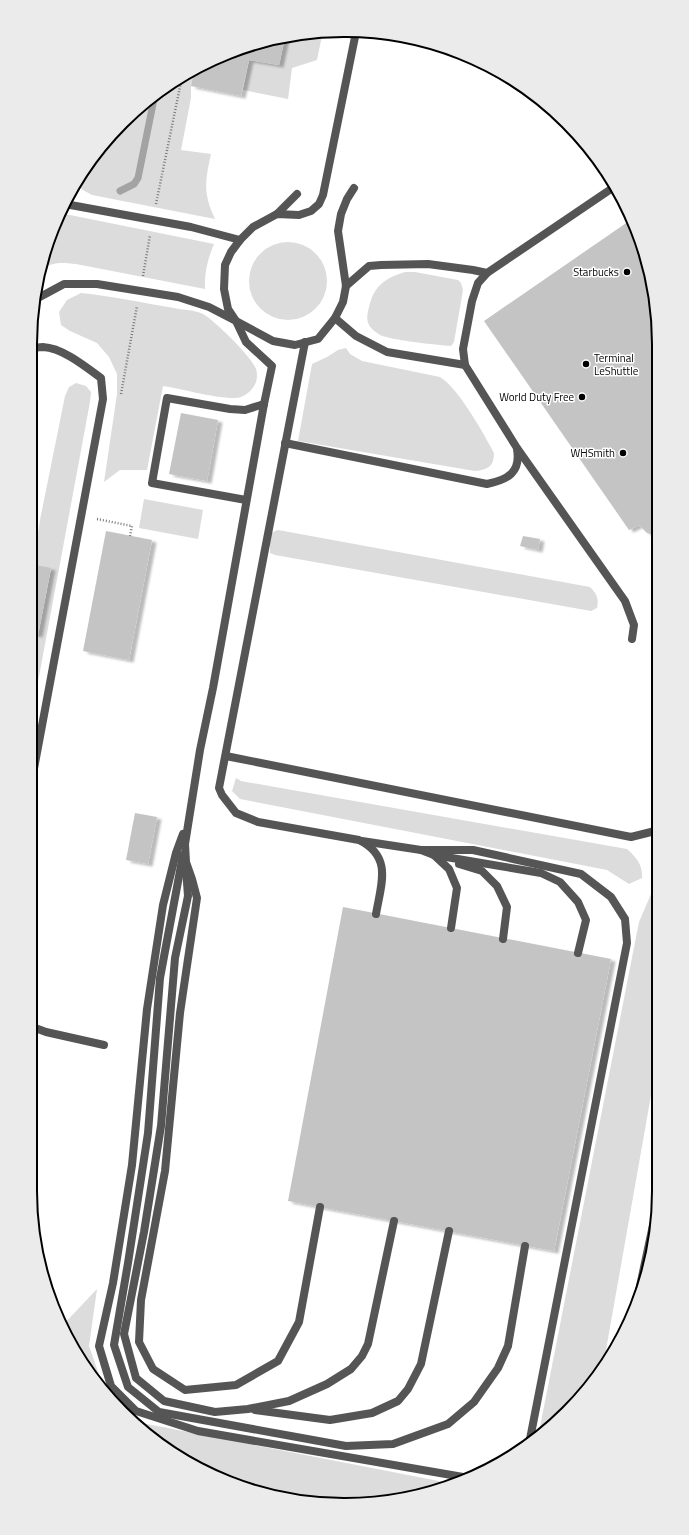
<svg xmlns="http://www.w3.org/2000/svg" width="689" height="1535" font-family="'Titillium Web',sans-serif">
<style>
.green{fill:#dcdcdc}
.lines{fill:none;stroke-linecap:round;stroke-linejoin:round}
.stream{stroke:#a3a3a3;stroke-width:7}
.building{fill:#c4c4c4;filter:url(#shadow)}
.path{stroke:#777;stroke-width:2.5;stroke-dasharray:1 2;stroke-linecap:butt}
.lane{stroke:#555;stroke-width:8}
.street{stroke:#555;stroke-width:8}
.poi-dot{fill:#000;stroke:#fff;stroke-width:1.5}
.labels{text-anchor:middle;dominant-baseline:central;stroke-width:3;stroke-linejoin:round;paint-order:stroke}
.poi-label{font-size:11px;fill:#000;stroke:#fff;text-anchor:end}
.rim{fill:none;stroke:#000;stroke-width:2}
</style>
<defs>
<filter id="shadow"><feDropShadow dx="4.5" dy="2.5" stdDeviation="1" flood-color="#0004"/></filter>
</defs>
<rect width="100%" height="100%" fill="#fff"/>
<g class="green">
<path d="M323,31L317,60L292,68L288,99L243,90L249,60L279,65L285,37Z"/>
<path d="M194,70L191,86V98L181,150L211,154C205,181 203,193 215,219L92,195L74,185L108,137L153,95Z"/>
<path d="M60,213L214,244C208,258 204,273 205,289L76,264C64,263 53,261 43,269L47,243Z"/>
<circle cx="288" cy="281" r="39"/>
<path d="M405,272H415L458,280L461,283L463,290L454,342L451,346C437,345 390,340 380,335C377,333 370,328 369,325C365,318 369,307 371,300C377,283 389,277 405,272Z"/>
<path d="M81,293C112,296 143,303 174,308C182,310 196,310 203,314C214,320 252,357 256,369C260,381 252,393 241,397C228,402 179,388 163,386L147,470H120L104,482L117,394V374L109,357L97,343L70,331L61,325L59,312L67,300Z"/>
<path d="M346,348L350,354L362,361L440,377C458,388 483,432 494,453C494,466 488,470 475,471L298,441L312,364L327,357L338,350Z"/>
<path d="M76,383L86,386L91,392L90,402L30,725V633L38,635L51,569L33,565L40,520L65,396L69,387Z"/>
<path d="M144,499L203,510L198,539L139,528Z"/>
<path d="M278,530L590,587C597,594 599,599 597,608L591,611L275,555L270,553V536L273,532Z"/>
<path d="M236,778L241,781L627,849C636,857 643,865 642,878L629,884L607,870L240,799L232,791Z"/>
<path d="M658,878L659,1050L603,1367L581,1398L539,1432L639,922Z"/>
<path d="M97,1289L89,1346L102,1383L110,1400L72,1348L62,1326Z"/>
<path d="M132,1418L142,1423L449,1483L406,1499L344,1505L283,1499L187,1463Z"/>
</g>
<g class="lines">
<path class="stream" d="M120,191L134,184L138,178L155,94"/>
</g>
<g class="building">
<path d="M285,37L279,65L249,60L241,96L191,86L194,70L206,62L263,41Z"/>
<path d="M632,219L635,224L656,303L657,536L647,533L639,525L629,530L484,321Z"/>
<path d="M181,413L218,420L207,481L169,474Z"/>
<path d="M106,531L152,540L129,660L83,651Z"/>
<path d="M523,536L540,539L538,550L520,546Z"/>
<path d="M30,564L51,568L38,635L30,633Z"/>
<path d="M135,813L157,817L148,864L126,860Z"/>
<path d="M343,907L611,959L554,1251L288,1201Z"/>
</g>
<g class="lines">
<g class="path">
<path d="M156,204L182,77"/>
<path d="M143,276L150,235"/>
<path d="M121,394L137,306"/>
<path d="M97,519L132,526L130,536"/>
</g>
<g class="lane">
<path d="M354,188L347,199L341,214L338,231L346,286L343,302L335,318L318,339L295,345L273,341L236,321L228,309L224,289L225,265L231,252L240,240L253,227L277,214L299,215L311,211L319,204L323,195L356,32"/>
<path d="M65,204L191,227L240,240"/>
<path d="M277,214L297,194"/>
<path d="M487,273L478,283L472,301L463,349L465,365L517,448L625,601L634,625L632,639"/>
<path d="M346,286L369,266L381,265L428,264L473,270L487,273L614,187"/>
<path d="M38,298L64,284H97L178,297L209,307L236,321L246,342L272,366L264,404L213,688L200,750L185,844L186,862L192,879L197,898L180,1013L165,1171L141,1300L139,1342L153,1369L185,1390L236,1385L278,1361L299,1322L320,1207"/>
<path d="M335,318L356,336L387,352L465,365"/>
<path d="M305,342L219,788L222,795L236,813L258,822L359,840C393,857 381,884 376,914"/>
<path d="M285,443L487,484C508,480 521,472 517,449"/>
<path d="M246,500L152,483L167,398L230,409L245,410L264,404"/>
<path d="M226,756L631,837L655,831L658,815"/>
<path d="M30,790L103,399L101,378C86,367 63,348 43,347C39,347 34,348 30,348"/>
<path d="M183,834L176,853L163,905L147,1009L132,1165L113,1283L99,1346L111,1386L136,1411L198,1431L463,1477"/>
<path d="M362,841L421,850L434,855L449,869L457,888L451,928"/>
<path d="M421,850H473L581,874L611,897L625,919L627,943L530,1439"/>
<path d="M183,855L160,978L148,1133L128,1263L114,1345L128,1387L159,1412L346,1446L393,1444L448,1424L474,1402L498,1368L508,1346L525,1246"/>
<path d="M434,855L541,873L560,882L578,902L586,920L578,953"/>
<path d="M459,864L482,871L497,886L507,907L503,939"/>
<path d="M186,869L188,896L175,958L161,1126L144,1232L124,1334L136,1378L164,1401L215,1412L248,1409L289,1401L327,1384L351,1369L362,1356L368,1344L394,1221"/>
<path d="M30,1026L46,1032L104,1045"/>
<path d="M255,1410L330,1420L372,1413L398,1401L408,1389L421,1364L449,1231"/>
</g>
<path class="street" d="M636,1305L653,1225"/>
</g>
<g class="poi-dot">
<circle cx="627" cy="272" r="4"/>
<circle cx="586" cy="364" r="4"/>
<circle cx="582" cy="397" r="4"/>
<circle cx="623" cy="453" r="4"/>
</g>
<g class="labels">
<g class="poi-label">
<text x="619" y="272">Starbucks</text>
<text x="594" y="358" text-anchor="start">Terminal<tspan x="594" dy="13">LeShuttle</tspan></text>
<text x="574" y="397">World Duty Free</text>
<text x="615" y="453">WHSmith</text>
</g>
</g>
<path d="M0 0H689V1535H0ZM344 37H345A307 307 0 0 1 652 344V1191A307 307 0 0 1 345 1498H344A307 307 0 0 1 37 1191V344A307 307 0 0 1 344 37Z" fill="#ebebeb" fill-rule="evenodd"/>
<path class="rim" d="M344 37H345A307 307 0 0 1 652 344V1191A307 307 0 0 1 345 1498H344A307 307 0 0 1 37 1191V344A307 307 0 0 1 344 37Z"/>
</svg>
